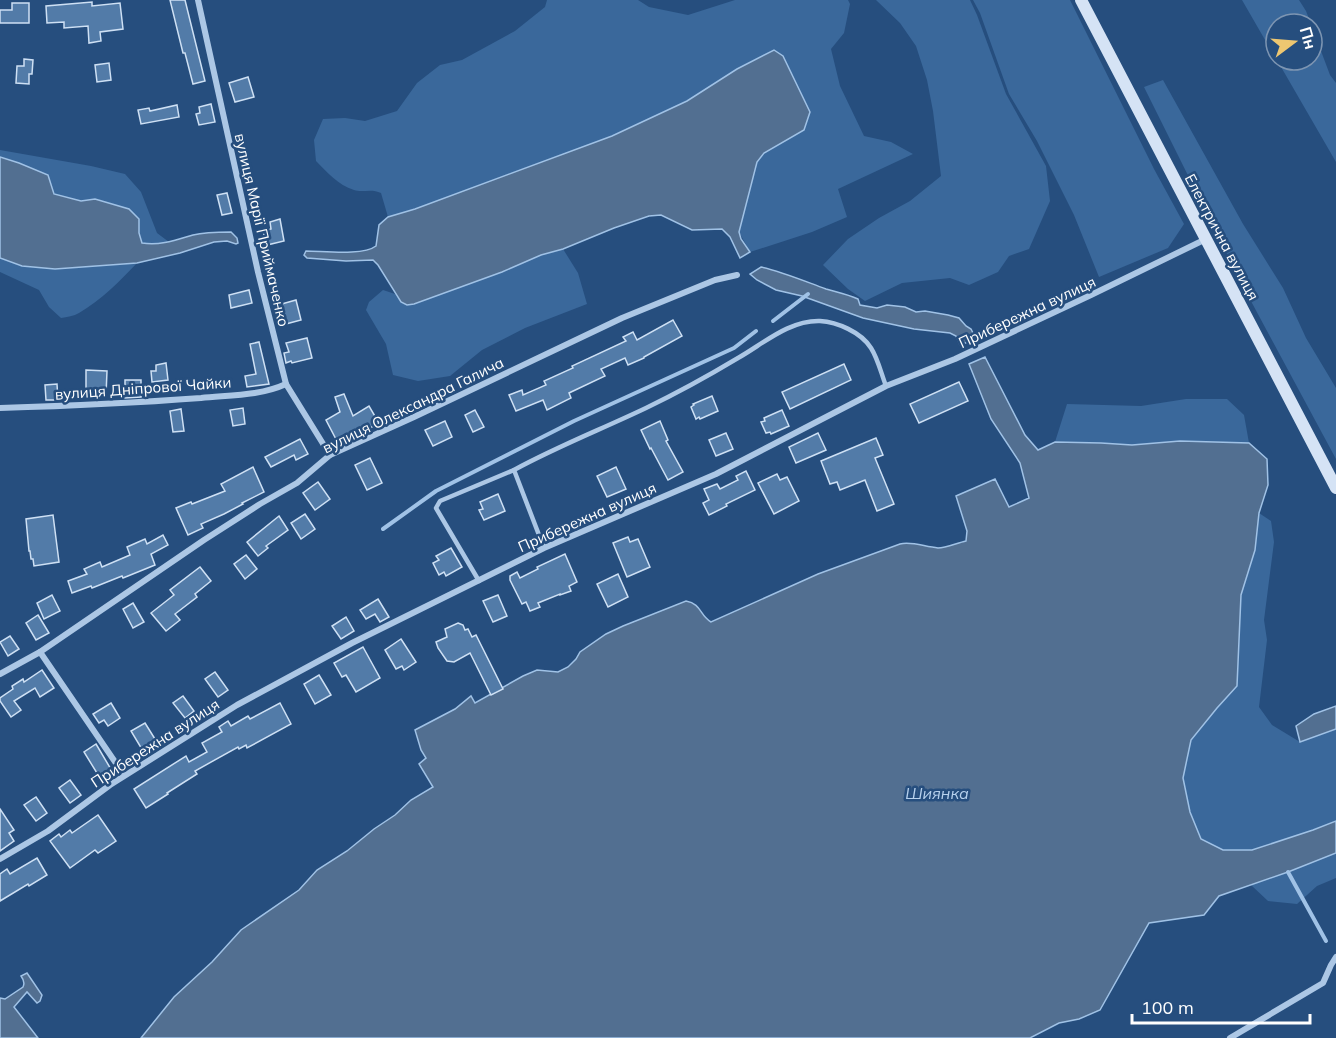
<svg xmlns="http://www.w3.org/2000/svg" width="1336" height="1038" font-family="Mulish,sans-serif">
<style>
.green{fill:#3a689b}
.water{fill:#526f91;stroke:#a0c2e6;stroke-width:1.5}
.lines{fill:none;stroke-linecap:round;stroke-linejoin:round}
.stream{stroke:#a0c2e6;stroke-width:4}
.building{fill:#527ba8;stroke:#cee0f4;stroke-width:1.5}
.lane{stroke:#acc7e5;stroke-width:4.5}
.street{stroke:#acc7e5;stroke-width:6}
.secondary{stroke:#d5e3f5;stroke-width:12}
.labels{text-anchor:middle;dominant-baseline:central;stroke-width:5;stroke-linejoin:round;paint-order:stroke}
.street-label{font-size:15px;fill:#fff;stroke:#264e7e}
.water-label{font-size:16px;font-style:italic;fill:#b7d1ed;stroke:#264e7e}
</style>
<rect width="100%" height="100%" fill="#264e7e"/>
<g class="green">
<path d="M547,0H638L649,7L688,15L735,0H848L850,4L844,33L831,49L840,86L864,136L891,142L913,154L838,189L847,217L812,232L750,252L739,232L757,162L764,153L779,144L737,69L687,101L612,136L415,209L388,217L381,193C371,188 363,193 354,190C338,185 327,172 316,161L314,140L323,119L345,118L365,121L397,111L417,83L440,65L462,60L515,31L545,7Z"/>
<path d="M876,0H970L977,15L1006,94L1046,166L1050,201L1029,249L1009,256L998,272L969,285L950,278L902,283L865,301L848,289L823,265L848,239L879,218L910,201L941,176L933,111L927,80L916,46L900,23Z"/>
<path d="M973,0H1070L1154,169L1184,224L1168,248L1099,277L1074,215L1037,141L1009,94L980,13Z"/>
<path d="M1242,0H1299L1306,11L1311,24H1276V59Z"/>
<path d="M1312,27L1330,75L1336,83V162L1277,60H1312Z"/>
<path d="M1163,80L1243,224L1283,288L1306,338L1336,388V459L1245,290L1144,87Z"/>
<path d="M0,150L91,166L125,174L141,192L157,233L169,242L153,245L142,243L139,233V219L95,199L81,201L54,194L19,163L0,157Z"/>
<path d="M563,249L578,273L587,304L525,328L482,350L450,376L418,381L393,375L386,344L366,310L369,302L383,290L395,294C401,302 404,305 414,304L502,272L541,255Z"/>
<path d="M0,258L22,266L55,269L137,263C121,280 100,301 79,313C74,316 67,317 61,318L49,307L39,290L0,272Z"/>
<path d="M1186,399H1227L1244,415L1249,443L1180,441L1132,445L1101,443L1055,442L1067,404L1141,406Z"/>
<path d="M1259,513L1271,521L1274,542L1264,620L1267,640L1259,707L1272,725L1300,742L1336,729V821L1313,830L1252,850H1223L1201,840L1190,812L1183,778L1191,740L1217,708L1237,685L1241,595L1255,550Z"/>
<path d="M1336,853V878L1317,886L1297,904L1268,901L1251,885Z"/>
</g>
<g class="water">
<path d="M774,50L783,56L810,112L804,130L764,153L757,162L739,232L741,239L750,252L740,258L730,237L722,229L692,230L661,215L649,216L614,228L563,249L541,255L502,272L414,304L407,305L401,302L378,265L373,260L346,261L307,258L304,255L306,251C323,251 363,256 376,246L379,225L388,217L415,209L612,136L687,101L737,69Z"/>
<path d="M0,157L19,163L48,175L54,194L81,201L95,199L129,209L139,219V233L142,243C160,246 176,240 193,235C205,232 218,232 231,232L237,238L238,243L236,244L227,241L214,242L180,253L137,263L55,269L22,266L0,258Z"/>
<path d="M761,267C783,272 804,281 826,289C836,292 847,294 858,299L860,305L877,308L887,305L905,307L916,312L925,311L948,315L959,318L966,326L971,329L976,339L960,345L956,336L950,333L914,329L863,318L802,296L776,290L757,280L750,274Z"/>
<path d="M985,357L1025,435L1038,450L1055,442L1101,443L1132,445L1180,441L1249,443L1267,459L1268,485L1259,513L1255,550L1241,595L1237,686L1217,708L1191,740L1183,778L1190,812L1201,839L1223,850H1252L1313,830L1336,821V853L1288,872L1219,896L1204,915L1149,923L1100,1010L1079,1019L1059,1023L1030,1038H141L174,997L212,962L241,930L299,890L317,870L347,851L374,829L395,815L411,800L433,787L419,764L426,758L421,750L415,730L455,709L471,696L475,703L523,676L537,670L558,672L568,667L576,659L580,652L606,634L623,626L686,601C702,604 699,615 711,622L818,574L900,544C912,541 925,547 938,548C946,548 957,543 966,541L967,531L956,496L995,479L1009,507L1029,498L1020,463L991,419L969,364Z"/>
<path d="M1336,706V729L1300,742L1296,726L1314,714Z"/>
<path d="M27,973L42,995L40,1001L37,1003L27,992L14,1007L38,1038H0V998L5,999L23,987C25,983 24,980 21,976Z"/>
</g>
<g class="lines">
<g class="stream">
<path d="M773,321L808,294"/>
<path d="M383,529L436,491L574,421L734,348L756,331"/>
<path d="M1288,872L1326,941"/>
</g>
</g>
<g class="building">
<path d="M170,0H185L205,81L193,84L185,53H183Z"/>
<path d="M92,2V6L120,3L123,29L100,32L101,41L89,43L88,26L64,28V22L47,23L46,6Z"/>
<path d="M12,3H29V23H0V10H12Z"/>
<path d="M24,59L33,60L32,74H29V84L16,83L17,66H24Z"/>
<path d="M109,63L111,80L97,82L95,65Z"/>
<path d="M248,77L254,97L235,102L229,83Z"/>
<path d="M211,104L215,122L199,125L196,114L200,113L199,107Z"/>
<path d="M177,105L179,117L141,124L138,110L149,108L150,111Z"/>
<path d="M227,193L232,213L222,215L217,195Z"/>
<path d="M280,219L284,241L267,245L263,231L271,229L270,222Z"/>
<path d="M249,290L252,303L231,308L229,295Z"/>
<path d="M296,300L301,320L282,325L278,305Z"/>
<path d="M673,320L682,336L644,357V358L628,365L625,358L601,369L605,376L569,393L571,398L547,410L543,400L516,411L509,395L522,390L523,395L546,385L544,381L573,368L572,366L626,341L623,337L633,332L637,340Z"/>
<path d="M307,338L312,358L292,363L291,361L286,363L284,353L289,352L286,343Z"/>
<path d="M259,342L269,384L247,387L245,376L256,374L250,344Z"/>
<path d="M166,363L168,380L152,382L151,371H156V365Z"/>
<path d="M844,364L851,380L790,409L782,392Z"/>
<path d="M86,370L107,371L106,395H86Z"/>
<path d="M125,380H141V397L125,398Z"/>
<path d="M959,382L968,401L919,423L910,404Z"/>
<path d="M57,384L58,400H46L45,385Z"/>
<path d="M344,394L353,416L369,406L379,423L365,431L364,429L338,443L326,420L340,412L335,397Z"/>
<path d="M712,396L718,411L700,419L699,417L696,419L691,407L694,405L693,404Z"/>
<path d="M243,408L245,424L233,426L230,410Z"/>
<path d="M181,409L184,431L173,432L170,411Z"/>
<path d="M475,410L484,427L473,432L465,415Z"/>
<path d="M782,410L789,426L771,434L770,432L766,433L761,422L765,421L764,418Z"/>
<path d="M445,421L452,437L433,446L425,430Z"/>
<path d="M660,421L668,440L666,441L683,472L668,480L651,448L650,449L641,430Z"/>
<path d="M726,433L733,449L716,456L709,440Z"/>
<path d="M818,433L826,450L796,463L789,447Z"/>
<path d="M876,438L883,455L875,458L894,504L877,511L865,480L840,490L837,482L830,484L821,461Z"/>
<path d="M300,439L308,454L296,460L294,455L271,467L265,457Z"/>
<path d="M370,458L382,483L367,490L355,465Z"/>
<path d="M253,467L264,492L242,503L243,504L224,514L201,524L203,528L188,535L176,508L191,502L192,504L225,491L221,484Z"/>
<path d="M616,467L626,489L607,497L597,476Z"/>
<path d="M746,471L755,490L726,504L727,506L709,515L703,503L709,500L704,489L717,484L720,489L738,480L736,476Z"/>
<path d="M777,474L780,480L787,477L799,501L774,514L758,483Z"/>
<path d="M318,482L330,499L315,510L303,493Z"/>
<path d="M498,494L505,511L484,520L479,510L483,509L480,502Z"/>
<path d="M305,514L315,529L301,539L291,523Z"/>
<path d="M53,515L59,562L34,566L33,559H31L30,551H29L26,519Z"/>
<path d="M279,516L288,530L266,546L268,548L258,556L247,542Z"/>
<path d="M163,535L168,545L151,554L155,565L123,578L122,576L92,588L91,586L72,593L68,581L87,574L84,569L100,562L102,567L130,555L127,547L145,539L147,544Z"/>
<path d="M628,537L630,542L638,539L650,567L627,577L613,543Z"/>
<path d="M451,548L462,567L446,576L444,572L439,575L433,563L439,560L436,556Z"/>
<path d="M565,554L577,582L569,586L571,591L560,595V594L538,603L540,607L530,611L526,602L522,604L510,580V576L517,572L520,578L538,569L537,567Z"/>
<path d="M246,555L257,569L245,579L234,564Z"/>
<path d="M200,567L211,581L195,594L197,597L175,614L180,620L166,631L151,613L174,595L170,590Z"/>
<path d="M618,574L628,597L608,607L597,584Z"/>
<path d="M52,595L60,611L44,619L37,603Z"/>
<path d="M498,595L507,616L493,622L483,601Z"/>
<path d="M378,599L389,617L380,622L375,614L366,619L360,610Z"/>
<path d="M133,603L144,622L133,628L123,609Z"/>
<path d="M38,615L49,633L36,640L26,623Z"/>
<path d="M346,617L354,631L341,639L332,626Z"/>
<path d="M458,623L463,625L465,630L468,629L472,637L476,635L503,689L491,695L470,653L454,662L447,661L438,648L436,642L447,637L445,629Z"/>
<path d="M10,636L19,649L8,656L0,642Z"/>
<path d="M401,639L416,662L404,670L402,666L396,669L385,650Z"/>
<path d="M363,647L380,678L356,692L346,675L342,677L334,663Z"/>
<path d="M42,670L54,688L40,697L35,688L14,701L21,710L11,717L0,701V698L13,689L12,686L23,679L24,682Z"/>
<path d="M215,672L228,690L218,697L205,679Z"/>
<path d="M319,675L331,695L315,704L304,684Z"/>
<path d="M183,696L194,711L185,718L173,703Z"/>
<path d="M111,703L120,718L108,726L104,720L99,723L93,714Z"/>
<path d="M280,703L291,724L247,748L246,745L239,749L238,747L195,771L197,774L167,793L168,794L146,808L134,789L186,756L189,762L207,752L202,743L222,732L219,727L228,721L231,726L248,716L250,719Z"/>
<path d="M145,723L160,747L146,756L131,731Z"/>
<path d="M96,744L112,771L100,778L84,752Z"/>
<path d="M70,780L81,795L70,803L59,788Z"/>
<path d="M36,797L47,813L36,821L24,805Z"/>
<path d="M0,809L14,830L9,833L14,841L0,851Z"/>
<path d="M98,815L116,841L98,853L95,850L70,868L50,841L59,834L61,837L70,830L72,833Z"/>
<path d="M37,858L47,875L29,886L28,884L0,901V874L7,869L10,874Z"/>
</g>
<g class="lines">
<g class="lane">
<path d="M544,548L514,470C556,447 602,429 646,408C677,393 708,376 738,358C763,344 789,320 820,321C837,322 861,332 871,348C878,359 881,373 886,386"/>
<path d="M479,581L436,508L440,501L514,470"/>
</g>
<g class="street">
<path d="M198,0L258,272L286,384L330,455"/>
<path d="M0,408C67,406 134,403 201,398C229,395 260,396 286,384"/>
<path d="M40,652L124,775"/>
<path d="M0,674L40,652L204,540L260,504L297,483L330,455L414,417L622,318L715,280L737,275"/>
<path d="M0,859L48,831L110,785L237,705L352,643L544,548L716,474L886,386L955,359L1091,295L1206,239"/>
<path d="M1230,1038L1323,983L1331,965L1336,957"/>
</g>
<path class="secondary" d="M1081,0L1336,488"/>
</g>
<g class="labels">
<g class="street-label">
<text transform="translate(262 230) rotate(77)">вулиця Марії Приймаченко</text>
<text transform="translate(1222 237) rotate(62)">Електрична вулиця</text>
<text transform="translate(1027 312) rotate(-25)">Прибережна вулиця</text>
<text transform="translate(143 388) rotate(-4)">вулиця Дніпрової Чайки</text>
<text transform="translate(413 405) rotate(-26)">вулиця Олександра Галича</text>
<text transform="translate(587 517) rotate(-24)">Прибережна вулиця</text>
<text transform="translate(155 743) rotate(-33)">Прибережна вулиця</text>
</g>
<g class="water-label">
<text x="937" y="793">Шиянка</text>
</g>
</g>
<g transform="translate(1294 42) rotate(74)"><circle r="28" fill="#264e7e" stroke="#7d95b2" stroke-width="1.5"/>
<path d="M0-4.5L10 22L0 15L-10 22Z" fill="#eec771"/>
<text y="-9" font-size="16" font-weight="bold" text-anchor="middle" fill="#ffffff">Пн</text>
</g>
<path d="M1132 1014v9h178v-9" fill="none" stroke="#ffffff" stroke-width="3"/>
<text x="1141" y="1014" font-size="18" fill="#ffffff" stroke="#264e7e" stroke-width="4.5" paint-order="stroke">100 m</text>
</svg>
